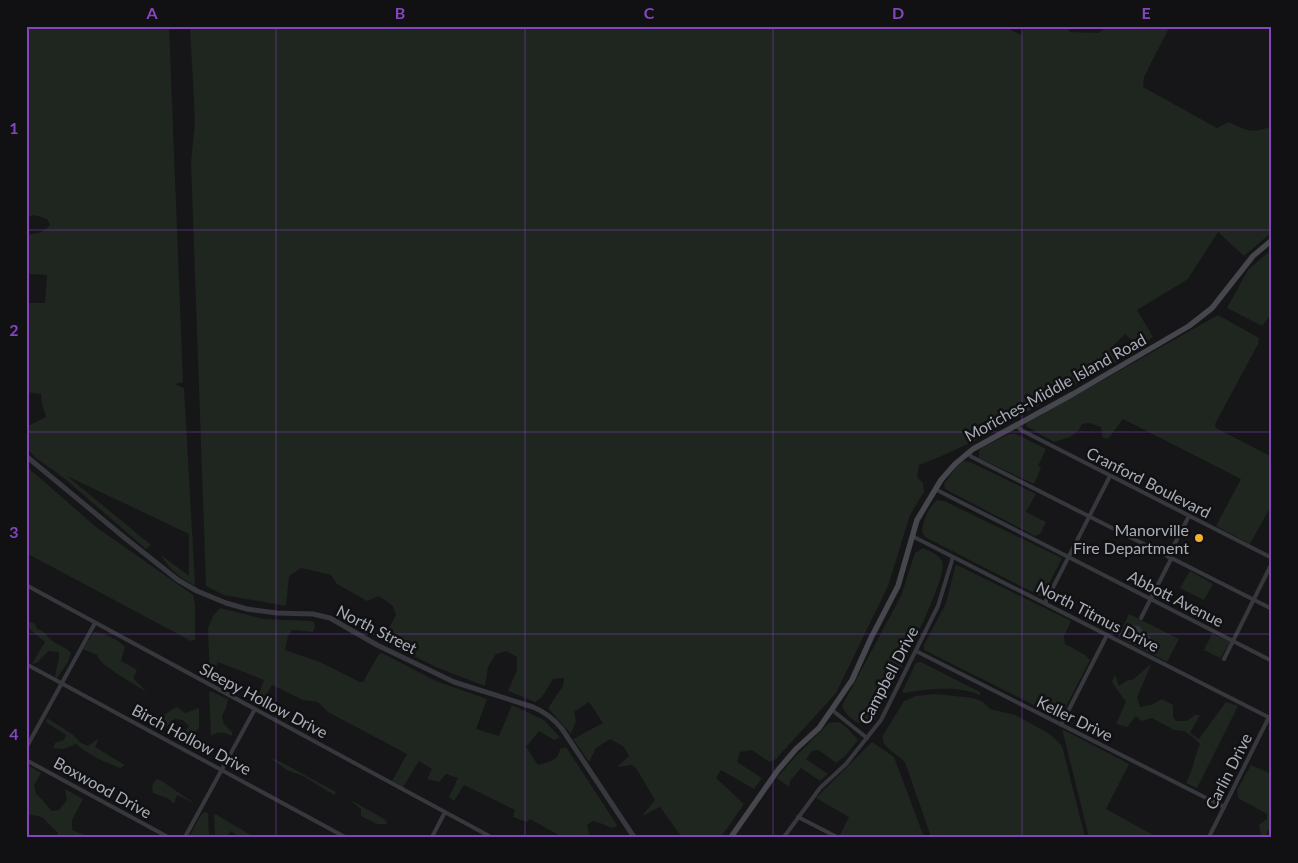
<svg xmlns="http://www.w3.org/2000/svg" width="1298" height="863" font-family="Lato,sans-serif">
<style>
.green{fill:#1e261f}
.water{fill:#2c353c}
.lines{fill:none;stroke-linecap:round;stroke-linejoin:round}
.minor{stroke:#37383d;stroke-width:4}
.tertiary{stroke:#37383d;stroke-width:5}
.secondary{stroke:#45474d;stroke-width:5.5}
.grid{fill:none;stroke:#8446be;stroke-width:1;stroke-opacity:0.55}
.poi-dot{fill:#f2b134;stroke:#111113;stroke-width:2}
.labels{text-anchor:middle;dominant-baseline:central;stroke-width:5;stroke-linejoin:round;paint-order:stroke}
.street-label{font-size:16px;fill:#a8adb8;stroke:#111113}
.poi-label{font-size:16px;fill:#a8adb8;stroke:#111113;text-anchor:end}
.neatline{fill:none;stroke:#8446be;stroke-width:2}
.grid-label{font-size:16px;text-anchor:middle;font-weight:bold;fill:#8446be}
</style>
<rect width="100%" height="100%" fill="#161618"/>
<g class="green">
<path d="M28,26H169L183,382L175,384L184,388L195,584L194,585C179,577 169,569 161,555L189,576V534L67,476L151,545L146,549L64,478L36,458L26,447V427L46,417L42,404L41,394L26,392V303H45L47,275L26,274V234C37,235 42,233 50,225L47,219L34,215L26,217V56Z"/>
<path d="M190,26H1003L1021,35L1026,26H1067L1070,32L1098,33L1108,26H1170L1144,77L1143,87L1217,128L1229,122C1246,131 1254,134 1272,126V232L1244,256L1218,232L1188,279L1137,310L1153,337L1139,347L1125,334L1114,345L1121,360C1053,394 990,439 919,465L917,477L923,483L924,492L910,515L888,586L836,693L776,759L769,762L752,750L740,752L737,762L762,778L754,789L721,770L716,778L744,804L721,837H688L685,835L680,837L681,836L660,807L642,816L655,800L636,768L632,765L617,767L629,756L624,747L610,739L596,748L589,762L573,739L603,723L589,702L574,712L576,721L571,734L548,708L563,686L564,678L553,679L542,697L535,702L508,691L517,670V657L506,651L496,654L488,667L485,686L438,668L388,643L384,638L396,615L393,606L379,596L367,601L337,584L331,575L301,568L289,576L286,606L224,595L206,586L191,162L195,121Z"/>
<path d="M1272,249V313L1262,326L1227,308L1248,270Z"/>
<path d="M1218,315L1259,338L1258,344L1215,424L1216,428L1272,457V504L1250,544L1216,526L1241,479L1123,419L1108,439L1103,438L1101,427L1089,423L1082,424C1076,437 1067,438 1054,442L1026,426L1027,423Z"/>
<path d="M1009,434H1016L1046,449L1038,466L1041,468L1034,484L979,458V452L981,448Z"/>
<path d="M963,461L970,462L1036,494L1026,512L1046,522L1040,534L1035,536L945,489L944,484L957,466Z"/>
<path d="M26,466L96,527L193,595L195,604V640L191,641L26,553Z"/>
<path d="M937,500L944,501L1062,558L1042,597L925,537L922,532C923,520 928,508 937,500Z"/>
<path d="M923,548C929,551 938,554 942,561C950,577 886,698 875,719C863,731 847,718 842,706L901,596L915,553Z"/>
<path d="M957,565L1071,621L1064,636L1065,644L1085,655L1090,660L1060,718L924,650V645L946,603L955,567Z"/>
<path d="M1190,571L1213,584L1204,600L1180,588Z"/>
<path d="M220,608L264,619L311,621L314,622L315,627L313,632L292,630L288,636L285,650L320,662L360,682H363L379,654L382,653L436,681L487,699L476,729L499,736L512,705L544,720L559,736V738L554,740L539,731L526,747L538,765C549,762 558,761 560,749L566,747L617,825L614,828C606,827 601,822 593,821L587,825L590,837H562L530,819L527,822L513,817L515,810L464,785L454,801L449,797L458,778L446,774L439,782L427,779L432,769L419,761L403,787L392,781L407,754L328,712L318,702L303,700L272,685L264,699L258,706L256,703L264,680L218,662L212,679L210,681L208,628L213,616Z"/>
<path d="M1129,614L1179,639L1167,662L1118,637Z"/>
<path d="M26,620L35,624L37,629C45,631 45,634 50,639C56,645 65,646 71,653L68,662L57,678L55,676L59,658V652L48,651L37,663L32,664L45,642L26,626Z"/>
<path d="M94,632C102,632 121,641 125,647L121,661L137,670L133,678L147,692C135,684 101,667 97,655L83,649Z"/>
<path d="M1212,634L1229,641V644L1220,658L1204,650Z"/>
<path d="M921,662L980,692V695C958,685 927,689 904,693L902,692L916,663Z"/>
<path d="M1151,664L1137,698L1140,707L1151,705L1162,699L1173,705V717L1176,721H1187L1195,715H1200L1190,733L1199,739L1226,702L1238,706L1197,788L1186,783C1193,771 1194,757 1200,744L1193,737L1184,731L1174,730L1152,718L1141,721L1136,716L1127,727L1116,724L1126,702L1112,682L1115,675L1119,686L1126,681L1134,679Z"/>
<path d="M210,691L228,699L226,708L222,716L224,724L232,732V736C223,732 219,731 211,736L209,693Z"/>
<path d="M935,694L973,698L983,702L990,709L1015,715L1050,734L1062,746L1085,837H931L905,762C898,754 880,747 883,735L904,701L916,696Z"/>
<path d="M177,707L185,713L199,708V728L185,741L182,736L189,726L183,720L175,719L163,730L152,724C161,720 167,711 177,707Z"/>
<path d="M47,718L72,734L81,743L88,746L99,738L95,747L125,765L120,768C104,762 89,755 76,744L63,749L53,748L55,743L64,740L66,735L46,722Z"/>
<path d="M839,722L847,728L858,740L846,755L836,763L819,750L812,751L806,759L828,774L820,781L801,768L790,781L789,787L777,778L794,758L829,723Z"/>
<path d="M1062,729L1129,764L1106,809L1157,837H1089Z"/>
<path d="M872,742L894,757L924,837H844L840,835L849,817L816,798Z"/>
<path d="M270,758L281,762L336,792L334,795L303,776L287,770Z"/>
<path d="M26,764L41,773L34,785L36,794C43,799 46,805 52,811L59,810L67,800L65,789L83,799L72,820V830L90,837H57L58,833L42,817L27,814L26,803L29,793L26,789Z"/>
<path d="M1251,765L1272,774V822L1265,837H1260L1261,834L1259,825L1267,819V814L1238,798L1237,790Z"/>
<path d="M156,779L162,781L195,804L177,795L174,804L169,799L153,793L152,786Z"/>
<path d="M349,799L386,820L387,824H377L361,816V809Z"/>
<path d="M204,812L208,813L209,837H189L199,818Z"/>
<path d="M214,814L217,815L254,837H240L231,831L226,837H215Z"/>
</g>
<path class="water" d="M1131,625L1139,626L1145,634L1159,643H1144Z"/>
<g class="lines">
<g class="minor">
<path d="M1016,425L1021,430L1272,558"/>
<path d="M967,453L972,457L1272,609"/>
<path d="M935,489L1272,661"/>
<path d="M912,536L1272,719"/>
<path d="M1168,557L1189,516"/>
<path d="M26,585L491,837"/>
<path d="M1045,603L1110,476"/>
<path d="M1141,618L1171,559"/>
<path d="M916,651L1224,807"/>
<path d="M1224,659L1272,563"/>
<path d="M26,664L345,837"/>
<path d="M832,710L867,738"/>
<path d="M1061,725L1107,635"/>
<path d="M26,748L95,623"/>
<path d="M26,760L168,837"/>
<path d="M798,817L837,837"/>
<path d="M185,837L255,709"/>
<path d="M432,837L445,812"/>
<path d="M784,837L820,788L846,764L881,720L938,606L953,557"/>
<path d="M1209,837L1269,717"/>
</g>
<path class="tertiary" d="M26,456L125,538L178,580L197,591L226,603L247,609L277,613L313,614L330,618L377,645L454,682L533,707C545,712 554,719 562,729L634,837"/>
<path class="secondary" d="M731,837L778,770L796,749L819,728L852,680L871,638L898,586L917,520L941,480L955,464L973,449L1073,394L1189,326L1212,308L1253,256L1272,240"/>
</g>
<path class="grid" d="M276,26V837M525,26V837M773,26V837M1022,26V837M26,230H1272M26,432H1272M26,634H1272"/>
<circle class="poi-dot" cx="1199" cy="538" r="5"/>
<g class="labels">
<g class="street-label">
<text transform="translate(1055 387) rotate(-29)">Moriches-Middle Island Road</text>
<text transform="translate(1149 482) rotate(27)">Cranford Boulevard</text>
<text transform="translate(1176 598) rotate(27)">Abbott Avenue</text>
<text transform="translate(1098 616) rotate(27)">North Titmus Drive</text>
<text transform="translate(377 629) rotate(27)">North Street</text>
<text transform="translate(888 675) rotate(-62)">Campbell Drive</text>
<text transform="translate(264 700) rotate(28)">Sleepy Hollow Drive</text>
<text transform="translate(1075 718) rotate(26)">Keller Drive</text>
<text transform="translate(192 739) rotate(28)">Birch Hollow Drive</text>
<text transform="translate(1228 771) rotate(-63)">Carlin Drive</text>
<text transform="translate(103 787) rotate(29)">Boxwood Drive</text>
</g>
<g class="poi-label">
<text x="1189" y="529">Manorville<tspan x="1189" dy="18">Fire Department</tspan></text>
</g>
</g>
<rect width="1298" height="863" fill="none" stroke="#111113" stroke-width="55"/>
<rect x="28" y="28" width="1242" height="808" class="neatline"/>
<g class="grid-label">
<text x="152" y="19">A</text>
<text x="400" y="19">B</text>
<text x="649" y="19">C</text>
<text x="898" y="19">D</text>
<text x="1146" y="19">E</text>
<text x="14" y="134">1</text>
<text x="14" y="336">2</text>
<text x="14" y="538">3</text>
<text x="14" y="740">4</text>
</g>
</svg>
